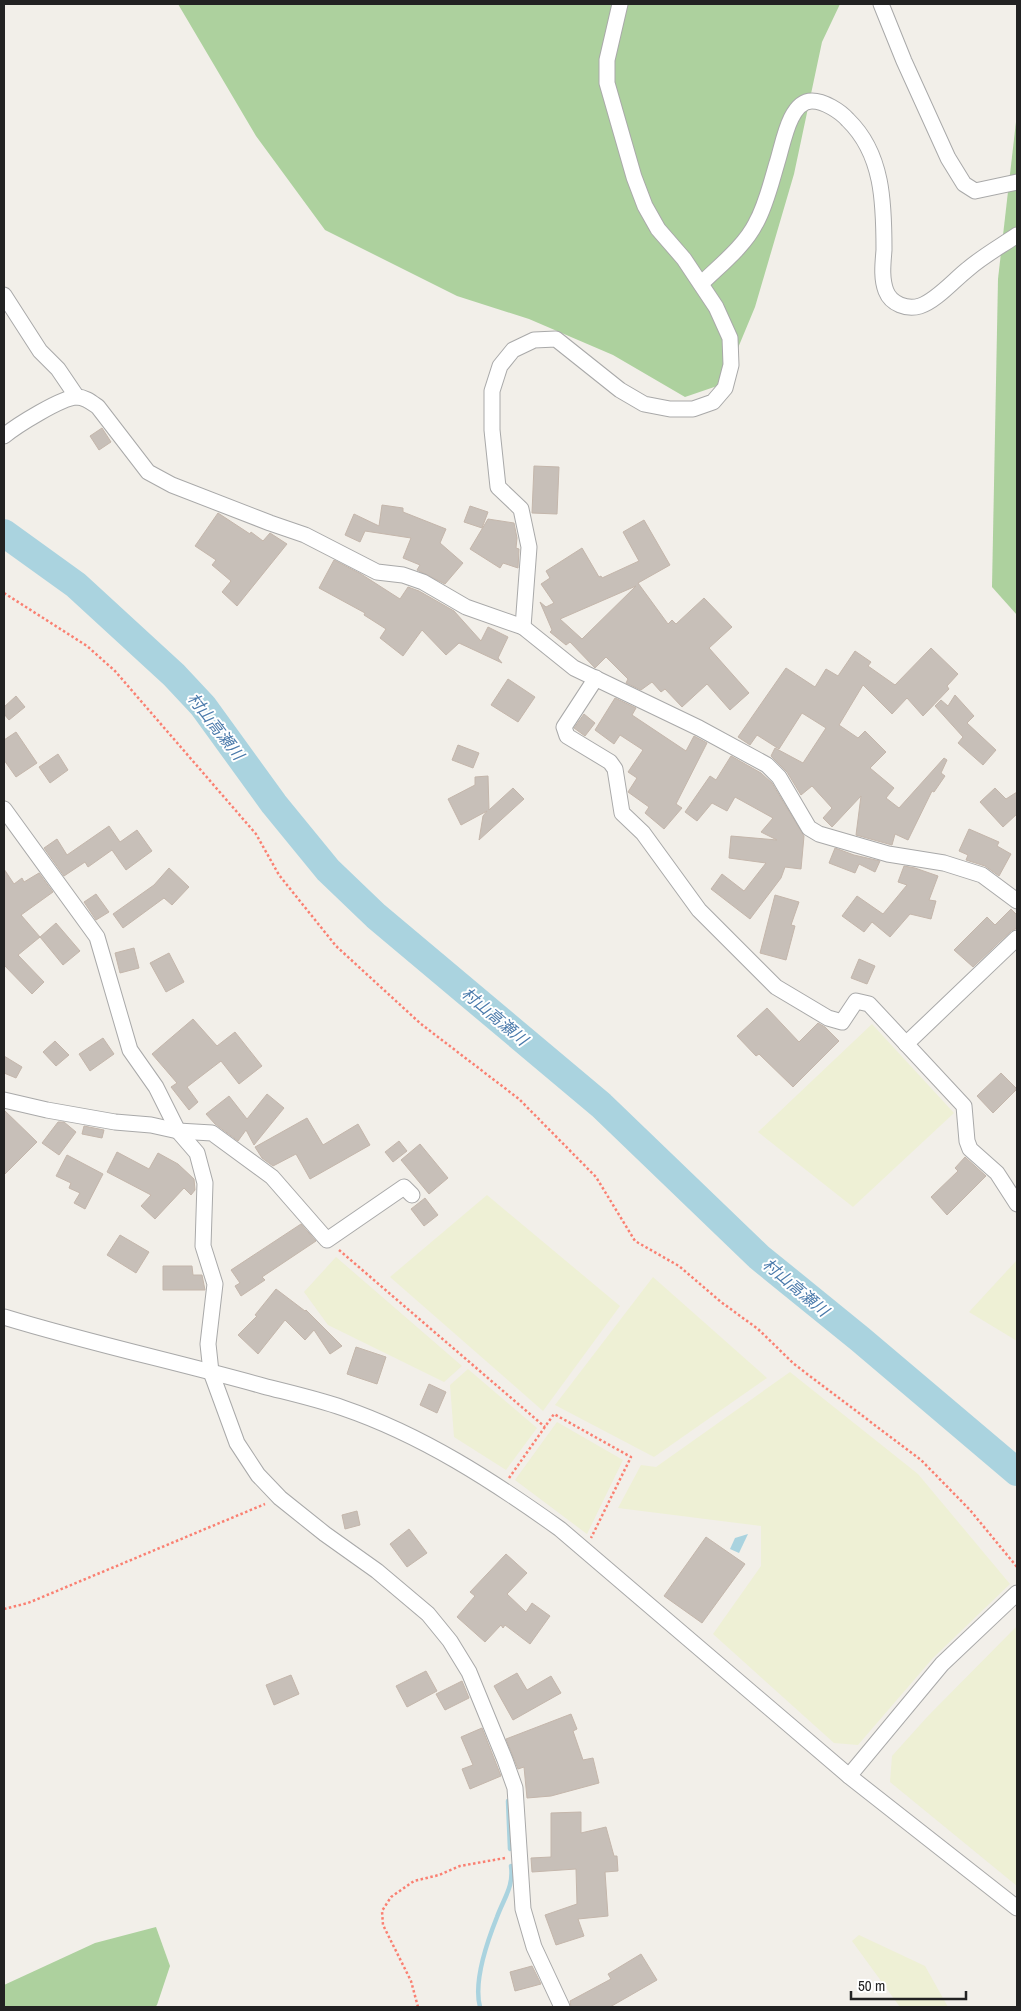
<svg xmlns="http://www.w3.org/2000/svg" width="1021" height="2011" font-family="'Archivo Narrow','Noto Sans JP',sans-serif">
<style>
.farmland{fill:#eef0d5}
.forest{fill:#add19e}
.water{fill:#aad3df}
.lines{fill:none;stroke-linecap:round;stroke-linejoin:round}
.stream{stroke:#aad3df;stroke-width:4.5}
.river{stroke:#aad3df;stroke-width:28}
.building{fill:#c7bfb8;stroke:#c4b6ab;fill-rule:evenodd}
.minor-casing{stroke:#a9a9a9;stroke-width:17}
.path{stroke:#fa8072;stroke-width:2.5;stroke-dasharray:2.5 2.5;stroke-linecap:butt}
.minor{stroke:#fff;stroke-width:15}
.labels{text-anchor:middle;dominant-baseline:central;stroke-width:4;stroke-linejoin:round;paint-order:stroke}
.water-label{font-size:16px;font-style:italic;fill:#4a7aab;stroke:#fff}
</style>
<rect width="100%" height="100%" fill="#f2efe9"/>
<g class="farmland">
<path d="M872,1024L954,1113L853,1207L758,1132Z"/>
<path d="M487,1195L620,1306L543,1411L390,1277Z"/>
<path d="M336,1257L462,1366L444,1382L328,1325L304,1292Z"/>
<path d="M1017,1260V1341L969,1312Z"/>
<path d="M653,1277L767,1378L654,1457L555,1405Z"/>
<path d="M468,1369L537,1428L506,1470L454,1437L450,1385Z"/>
<path d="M790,1372L918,1474L1010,1584L933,1658L858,1745L834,1743L713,1634L761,1566V1526L618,1508L641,1465L656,1467Z"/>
<path d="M557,1422L623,1460L587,1534L515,1480Z"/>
<path d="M1017,1626V1886L890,1782L892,1756L928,1716Z"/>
<path d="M859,1935L925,1966L948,2007H900L852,1941Z"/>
</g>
<g class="forest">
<path d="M178,4H840L822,42L794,174L755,307L723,384L685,397L613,355L529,319L457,296L325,230L256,136Z"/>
<path d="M1017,113V615L992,587L998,279Z"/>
<path d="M156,1927L170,1966L157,2005L155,2007H4V1985L95,1943Z"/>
</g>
<path class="water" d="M748,1534L739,1553L730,1549L735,1538Z"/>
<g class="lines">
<g class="stream">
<path d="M508,1801L510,1849"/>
<path d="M480,2007C473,1981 487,1942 497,1917C504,1898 514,1886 511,1866"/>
</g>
<path class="river" d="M4,533L76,585L174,675L203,706L274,804L328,870L376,916L601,1105L759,1257L860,1339L1017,1472"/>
</g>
<g class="building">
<path d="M102,428L111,442L99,450L90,436Z"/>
<path d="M534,466L559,467L557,514L532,513Z"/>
<path d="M382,505L403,508V512L446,529L440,543L463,563L445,584L417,570L420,565L403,558L411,538L365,531L360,542L345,535L354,514L379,526Z"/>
<path d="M470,506L488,512L482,528L464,522Z"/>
<path d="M218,513L250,534L251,532L263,541L270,533L287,544L237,606L222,592L231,581L212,565L216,560L195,546Z"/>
<path d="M488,519L514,523L517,538L516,548L519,549L518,568L503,563L500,568L470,549Z"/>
<path d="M644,520L670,565L638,583L668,624L672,620L676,624L704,598L732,627L709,648L749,693L730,710L707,684L682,707L665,689L661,692L652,682L641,690L626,683L628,679L606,657L595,668L570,642L566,645L550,632L552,630L540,602L546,607L554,603L541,584L550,578L546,571L582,548L599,577L601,576L602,578L639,561L623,532ZM636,586L582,639L560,619Z"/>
<path d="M334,560L361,574L400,599L408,587L419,591L454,611L481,641L488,627L508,637L498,658L502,663L459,643L446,655L422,630L403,656L380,638L386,629L364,615L365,613L319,588Z"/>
<path d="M931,648L958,674L947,686L949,689L923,716L907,698L892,714L863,685L839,725L858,738L865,731L886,752L870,768L894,788L886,798L899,808L944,758L947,760L941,773L945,776L934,792L932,791L908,840L895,834L892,845L856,835L861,796L832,827L823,818L832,808L812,786L801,795L787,772L771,756L775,748L803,763L826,728L802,713L779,749L757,735L750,745L738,737L786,668L815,687L826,669L838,676L855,651L871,662L868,666L895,685Z"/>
<path d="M508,679L535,697L518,722L491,705Z"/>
<path d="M955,695L974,716L967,723L996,750L983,765L958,743L963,737L935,706L941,700L948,706Z"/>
<path d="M16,696L25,707L9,720L4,714V707Z"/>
<path d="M615,698L636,708L632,715L686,751L694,736L707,743L676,804L682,808L664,829L645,813L649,807L628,792L637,778L628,772L643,750L620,735L614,744L595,730Z"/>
<path d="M584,714L595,723L585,736L574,728Z"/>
<path d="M16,732L37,763L16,777L4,760V740Z"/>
<path d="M458,745L479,753L473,768L452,760Z"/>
<path d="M58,754L68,770L50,783L39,767Z"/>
<path d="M731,756L761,773L772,783L804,836L801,869L785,867L781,878L750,919L711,889L722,874L744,891L766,863L729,858L731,836L777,840L761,832L773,818L735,797L727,811L712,803L697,821L685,812L710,776L716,780Z"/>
<path d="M488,776L489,810L513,788L524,799L479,840L483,816L487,811L461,825L448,799L475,785V777Z"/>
<path d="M995,788L1006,799L1017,792V814L1003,827L980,802Z"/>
<path d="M109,826L120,842L137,830L152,851L126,870L112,850L88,867L85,862L64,876L44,848L57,839L67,855Z"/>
<path d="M969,829L999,842L997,846L1011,854L999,876L985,866L966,860L968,855L959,851Z"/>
<path d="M835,848L854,855L880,861L875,872L859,864L855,873L829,863Z"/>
<path d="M904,866L915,868L938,876L929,900L936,901L931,919L910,914L890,937L872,922L864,932L842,916L857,896L883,914L907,885L898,882Z"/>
<path d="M169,868L189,887L172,905L164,898L123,928L113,914L154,885Z"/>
<path d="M4,869L14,884L22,878L24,882L39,873L53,892L21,915L40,937L18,955L44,982L32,994L4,965Z"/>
<path d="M96,894L109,912L96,920L84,902Z"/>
<path d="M775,895L799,902L791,925L795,926L786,960L760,953Z"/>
<path d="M1011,909L1017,915V928L1011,931L973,967L954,950L987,917L995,925Z"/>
<path d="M56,923L80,951L63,965L40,937Z"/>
<path d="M134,948L139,968L120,973L115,953Z"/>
<path d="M169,953L184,982L166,992L150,963Z"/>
<path d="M859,959L875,966L867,984L851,978Z"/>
<path d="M767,1008L799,1042L818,1023L825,1027L839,1041L793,1087L759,1054L756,1056L737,1036Z"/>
<path d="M193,1019L217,1046L235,1032L262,1066L239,1084L221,1061L187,1087L198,1102L189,1110L171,1087L177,1083L152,1054Z"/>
<path d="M103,1038L114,1054L90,1071L79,1054Z"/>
<path d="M55,1041L69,1055L56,1066L43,1052Z"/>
<path d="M4,1056L22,1067L16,1078L4,1073Z"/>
<path d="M1001,1073L1017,1089L993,1113L977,1096Z"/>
<path d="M267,1094L284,1108L254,1145L246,1130L238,1141L215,1124L206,1114L229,1096L247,1119Z"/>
<path d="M4,1110L37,1142L4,1175Z"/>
<path d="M307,1118L323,1145L358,1124L370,1145L310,1179L296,1154L273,1166L262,1158L255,1147Z"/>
<path d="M58,1122H64L76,1132L59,1155L42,1143Z"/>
<path d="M84,1126L104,1130L102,1138L82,1134Z"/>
<path d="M399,1141L407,1151L393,1162L385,1152Z"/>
<path d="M420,1144L448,1178L429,1194L401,1160Z"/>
<path d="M117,1152L149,1169L158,1153L178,1164L194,1179L195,1190L191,1195L184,1188L155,1219L141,1206L151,1195L107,1172Z"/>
<path d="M67,1155L103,1174L85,1209L74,1203L80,1193L69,1188L71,1183L56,1176Z"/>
<path d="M965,1157L986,1176L947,1215L931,1197L958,1171L955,1168Z"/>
<path d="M425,1198L438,1215L424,1226L411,1209Z"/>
<path d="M301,1224L316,1241L262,1277L265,1280L241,1296L235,1286L240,1283L231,1270Z"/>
<path d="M120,1235L149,1252L136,1273L107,1255Z"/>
<path d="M163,1266H192L193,1275H202L205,1290H163Z"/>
<path d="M276,1289L305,1311L306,1310L342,1346L330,1354L314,1330L305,1340L285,1320L258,1354L238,1335L257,1316L255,1315Z"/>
<path d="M356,1347L386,1357L377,1384L347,1374Z"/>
<path d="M429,1384L446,1392L437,1413L420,1405Z"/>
<path d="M357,1511L360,1525L345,1529L342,1515Z"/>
<path d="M409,1529L427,1553L407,1567L390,1544Z"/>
<path d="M706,1537L745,1564L702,1623L664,1596Z"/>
<path d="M506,1554L527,1573L507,1594L526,1612L532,1603L550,1616L530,1644L505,1625L503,1628L501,1625L485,1642L457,1617L475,1596L470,1592Z"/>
<path d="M426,1671L437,1691L407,1707L396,1686Z"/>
<path d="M517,1673L527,1690L551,1676L561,1693L513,1720L494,1686Z"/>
<path d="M291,1675L299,1694L274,1705L266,1685Z"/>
<path d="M462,1681L469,1698L445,1710L436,1694Z"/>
<path d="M571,1714L577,1729L573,1731L583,1760L593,1758L599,1783L551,1796L527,1798L524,1767L518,1769L506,1739Z"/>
<path d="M482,1728L501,1776L470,1789L462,1769L473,1765L461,1737Z"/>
<path d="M581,1812V1833L606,1827L614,1856H617L618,1871L605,1872L608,1916L578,1919L584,1936L556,1945L545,1915L577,1904L576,1869L532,1872L531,1858L551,1857V1813Z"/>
<path d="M641,1954L657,1980L610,2007H571L570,2001L611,1979L608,1974Z"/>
<path d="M532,1966L541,1984L515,1991L510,1972Z"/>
</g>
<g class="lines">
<g class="minor-casing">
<g id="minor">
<path d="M881,4L904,61L948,158L964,184L975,191L1017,182"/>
<path d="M701,284C719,266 744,247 756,223C766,205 771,183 777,163C783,145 789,101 812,101C824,101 840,111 848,120C883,154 884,203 884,250C883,263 881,278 886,291C891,304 907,310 920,306C936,301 954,280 968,269C983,256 1001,246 1017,235"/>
<path d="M4,295L40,351L58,369L77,397"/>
<path d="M4,436C16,426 62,397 77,397C85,397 91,402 98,407L148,472L172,485L270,523L305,535L377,572L403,575L423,582L466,607L523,627L574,668L699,728L767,765L779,777L809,828L819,834L888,854L944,863L982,875L1017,901"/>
<path d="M523,627L529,547L521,509L498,487L492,430V391L500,366L513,350L534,340L556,339L620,390L644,404L670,409H693L713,402L725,388L731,365L730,338L716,307L684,259L658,229L645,206L634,177L607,83V60L620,4"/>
<path d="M596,678L564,727L567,736L610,762L615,769L622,813L643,833L699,910L776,987L828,1018L842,1022L856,1001L869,1004L964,1106L967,1141L970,1149L997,1173L1017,1204"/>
<path d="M4,809L97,937L130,1050L156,1087L178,1131L197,1153L205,1183L203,1246L215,1284L208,1344L211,1372L237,1443L258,1475L280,1498L325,1534L377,1571L428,1614L450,1641L469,1672L505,1760L515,1788L523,1909L534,1947L562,2007"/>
<path d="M906,1044L1017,938"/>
<path d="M4,1100L47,1110L115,1122L151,1125L178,1131L212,1133L272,1177L327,1240L404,1187L412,1195"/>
<path d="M4,1317C89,1343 177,1362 263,1386C290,1393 317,1399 343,1408C422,1435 493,1481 560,1529L849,1776L1017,1908"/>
<path d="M849,1776L942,1664L1017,1593"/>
</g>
</g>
<g class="path">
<path d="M4,593L87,646L115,671L256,834L279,875L336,946L421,1024L519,1099L596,1177L635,1241L679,1266L721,1302L758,1329L794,1364L921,1460L970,1510L1017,1567"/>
<path d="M339,1250L545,1427"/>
<path d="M509,1478L554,1414L631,1457L591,1538"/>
<path d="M4,1609L28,1603L265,1504"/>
<path d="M418,2007L411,1981L383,1925L382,1911L391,1897L414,1881L439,1875L460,1866L505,1858"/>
</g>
<use href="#minor" class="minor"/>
</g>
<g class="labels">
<g class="water-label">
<text transform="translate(216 726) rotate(52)">村山高瀬川</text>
<text transform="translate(495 1016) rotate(40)">村山高瀬川</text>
<text transform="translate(796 1287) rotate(40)">村山高瀬川</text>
</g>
</g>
<rect width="1021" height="2011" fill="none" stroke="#222222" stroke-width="10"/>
<path d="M851 1991v8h115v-8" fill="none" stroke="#222222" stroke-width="2.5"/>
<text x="858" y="1991" font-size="15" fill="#222222" stroke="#ffffff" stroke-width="4" paint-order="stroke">50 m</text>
</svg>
